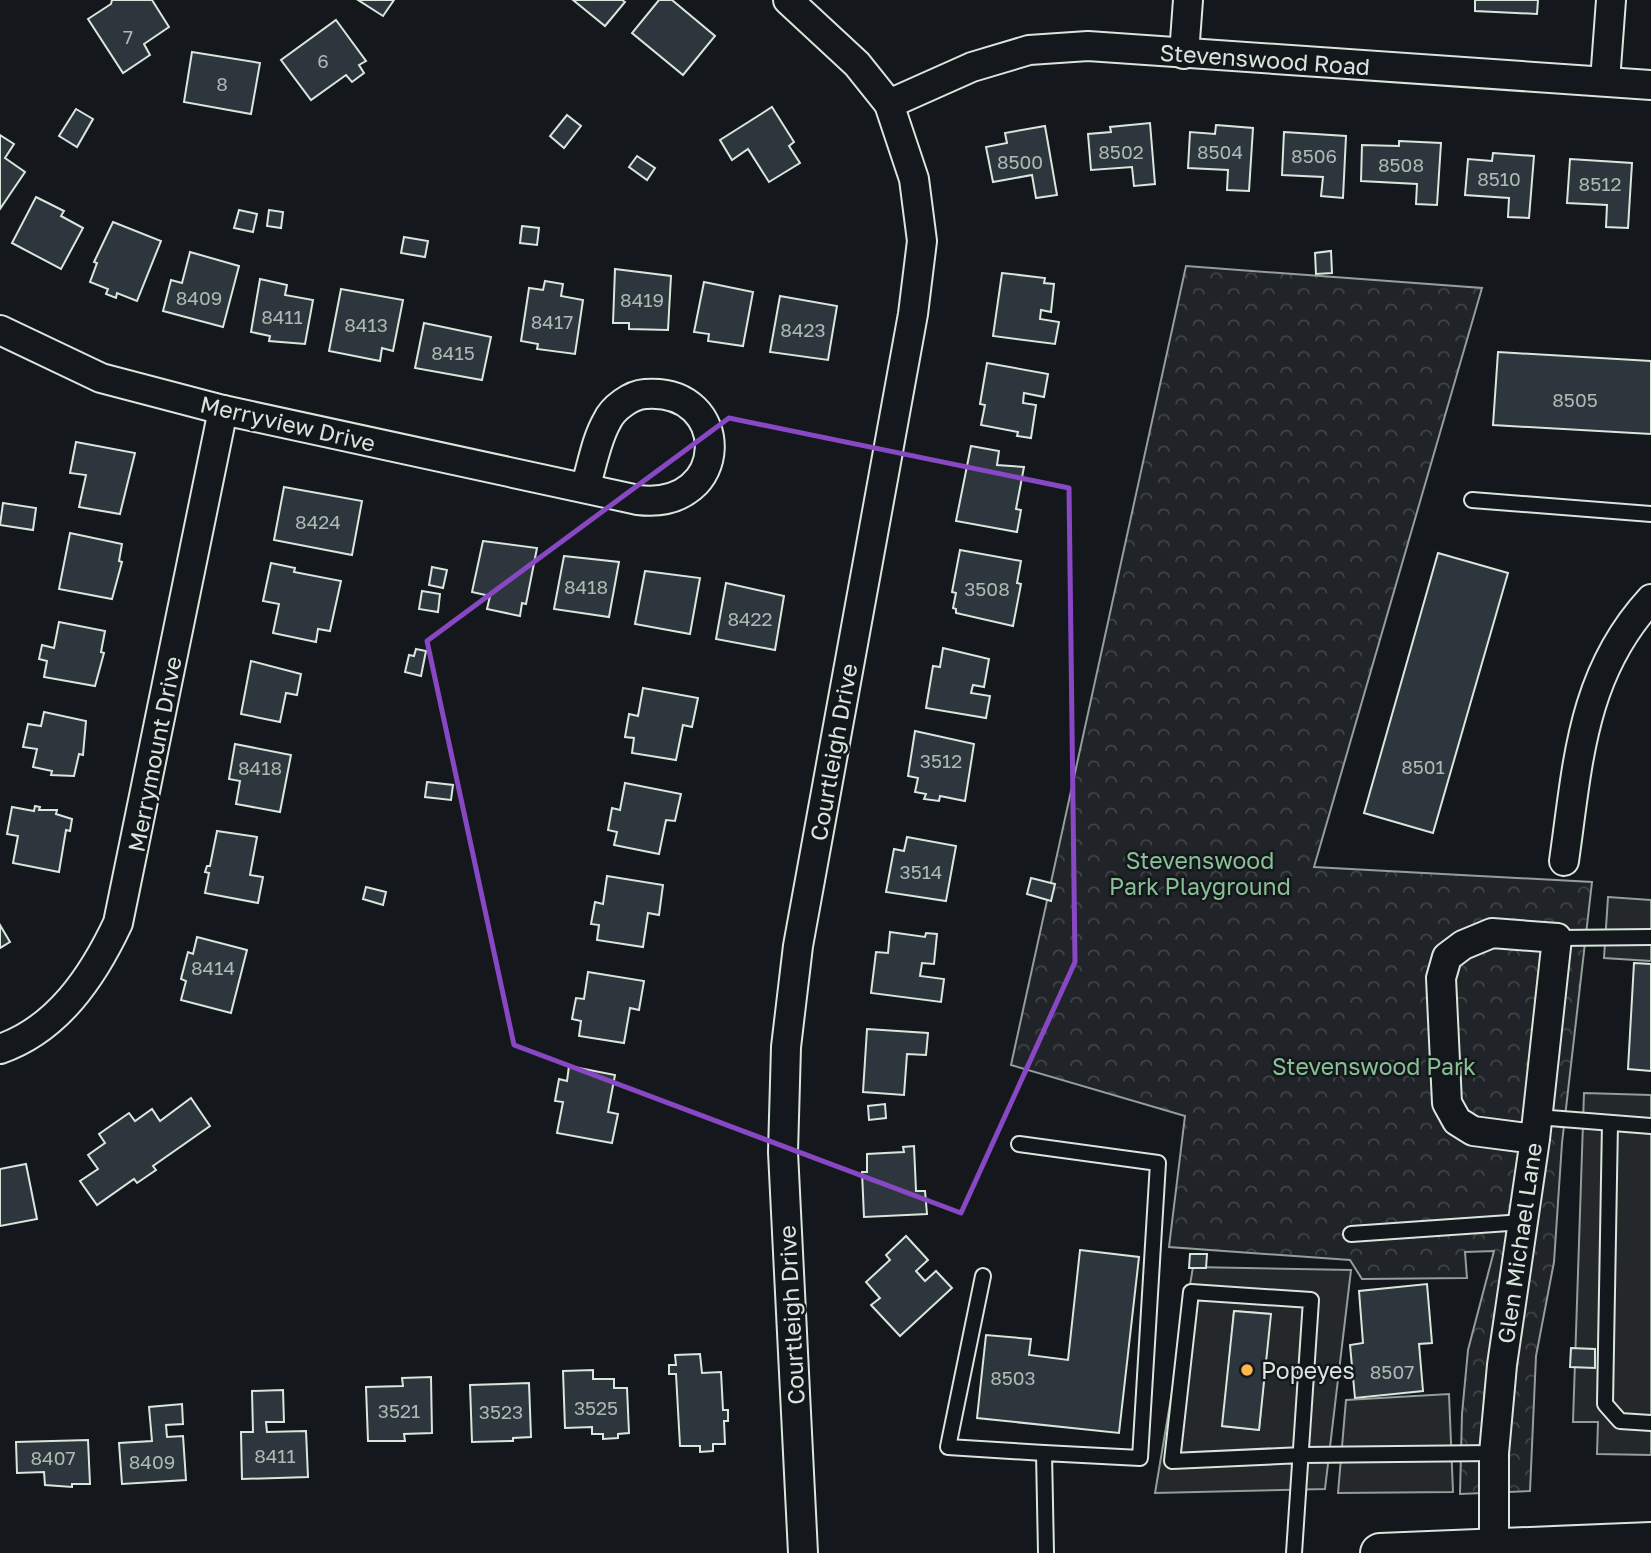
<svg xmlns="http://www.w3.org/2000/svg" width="1651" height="1553" font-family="'Golos Text',sans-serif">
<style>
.park{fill:url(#park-crowns);stroke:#939e99;stroke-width:2}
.parking{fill:#24282b;stroke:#939e99;stroke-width:2;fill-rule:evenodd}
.building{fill:#2c363c;stroke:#d8e6dc;stroke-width:2}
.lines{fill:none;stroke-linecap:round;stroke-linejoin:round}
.lane-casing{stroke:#d8e6dc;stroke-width:18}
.street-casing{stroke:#d8e6dc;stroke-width:32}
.primary-casing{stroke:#d8e6dc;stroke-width:42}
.lane{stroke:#14181c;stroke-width:14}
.street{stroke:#14181c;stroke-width:28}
.primary{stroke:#14181c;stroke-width:38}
.marked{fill:none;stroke:#8948c3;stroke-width:5;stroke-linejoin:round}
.poi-dot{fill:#ffb74d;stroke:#14181c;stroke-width:2.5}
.labels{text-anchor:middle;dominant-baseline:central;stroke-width:5;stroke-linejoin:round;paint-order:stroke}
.number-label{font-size:19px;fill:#adbab4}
.street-label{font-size:23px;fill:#d8e6dc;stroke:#14181c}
.park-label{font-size:23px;fill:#8ac095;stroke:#14181c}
.poi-label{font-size:23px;fill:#d8e6dc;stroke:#14181c;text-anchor:start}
</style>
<defs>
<pattern id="park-crowns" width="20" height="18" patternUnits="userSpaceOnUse" patternTransform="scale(1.75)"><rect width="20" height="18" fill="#202428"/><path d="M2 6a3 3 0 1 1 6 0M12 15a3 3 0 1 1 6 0" fill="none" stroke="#404447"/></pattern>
</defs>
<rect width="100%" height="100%" fill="#14181c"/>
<path class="park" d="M1186,266L1482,288L1314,867L1592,882L1562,1143L1554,1262L1536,1356L1530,1491L1460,1494L1462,1414L1468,1350L1494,1251L1465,1252L1467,1278L1362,1279L1350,1260L1169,1247L1185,1116L1011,1065Z"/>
<g class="parking">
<path d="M1608,897L1651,900V961L1604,958Z"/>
<path d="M1584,1093L1651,1095V1455L1597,1454L1598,1422H1573Z"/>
<path d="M1193,1267L1351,1270L1325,1489L1155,1493ZM1234,1311L1270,1314L1259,1430L1223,1426Z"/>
<path d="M1449,1394L1453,1492L1338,1493L1346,1400Z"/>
</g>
<g class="building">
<path d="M112,0H152L169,27L144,44L150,55L123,73L88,19L111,4Z"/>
<path d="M358,0H394L383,16Z"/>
<path d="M573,0H622L625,2L605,26Z"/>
<path d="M659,0H672L715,36L683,75L632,33Z"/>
<path d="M1475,0H1538L1537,14L1475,11Z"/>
<path d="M336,20L366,61L359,65L364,73L352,82L346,75L311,100L281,60Z"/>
<path d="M192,52L260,63L251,114L184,102Z"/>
<path d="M772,107L794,142L789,146L800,163L769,182L748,149L732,160L720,140Z"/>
<path d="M76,109L93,119L77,147L59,136Z"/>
<path d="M567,115L581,126L564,148L550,136Z"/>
<path d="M1150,123L1155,184L1134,186L1132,167L1091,170L1088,134L1111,132L1110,127Z"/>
<path d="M1216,125L1253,128L1249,191L1227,190L1228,170L1188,168L1190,132L1215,134Z"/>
<path d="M1045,126L1057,195L1036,198L1032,175L993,182L986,147L1007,143L1005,133Z"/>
<path d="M1284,132L1346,136L1343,198L1321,196L1323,177L1282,175Z"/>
<path d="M0,135L14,144L5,158L25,172L0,209Z"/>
<path d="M1399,141L1441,143L1437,205L1416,204L1417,184L1361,181L1362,145L1399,146Z"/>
<path d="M1493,153L1534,156L1529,218L1508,217L1509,198L1465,195L1468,159L1492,161Z"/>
<path d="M637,156L655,168L647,180L629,167Z"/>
<path d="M1570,159L1632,163L1628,228L1606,227L1607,205L1567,203Z"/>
<path d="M36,197L64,211L61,216L83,228L61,269L12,243Z"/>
<path d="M239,210L257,214L253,232L234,228Z"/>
<path d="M269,210L283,212L281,228L267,226Z"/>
<path d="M113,222L161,241L137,301L117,293L116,298L106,294L108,289L90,282L97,263L94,262Z"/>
<path d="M522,226L539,228L537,245L520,243Z"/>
<path d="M404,237L428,241L425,257L401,253Z"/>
<path d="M1331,251L1332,273L1316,274L1315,253Z"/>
<path d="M190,252L239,266L223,327L163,311L171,280L182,283Z"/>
<path d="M615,269L671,276L668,330L629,329V323H613Z"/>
<path d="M1002,273L1045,278L1044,283L1054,284L1051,312L1041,310L1040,319L1059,322L1055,344L993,336Z"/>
<path d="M260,279L287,285L285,295L313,300L305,344L269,341L270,336L251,332Z"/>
<path d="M545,281L563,284L561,296L583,300L575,354L537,349L538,344L521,341L529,288L543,290Z"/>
<path d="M704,282L753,292L743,346L708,341L709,334L694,332Z"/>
<path d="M341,289L403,300L393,351L382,348L380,361L329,351Z"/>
<path d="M780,296L837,306L828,360L770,352Z"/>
<path d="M424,323L491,337L482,380L415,368Z"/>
<path d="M1498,352L1651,361V434L1493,425Z"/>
<path d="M987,363L1048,374L1044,397L1024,393L1023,403L1036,405L1031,438L1017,436L1018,432L981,425L985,405L980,404Z"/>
<path d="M76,442L135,453L120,514L79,507L86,475L70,473Z"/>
<path d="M971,446L999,451L997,465L1024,467L1016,509L1021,510L1017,532L956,521Z"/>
<path d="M284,487L362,501L352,555L274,540Z"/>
<path d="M3,503L36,508L33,530L0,525Z"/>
<path d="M70,533L122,544L119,561L122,562L112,599L59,589Z"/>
<path d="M483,541L537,548L526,604L522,603L520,616L487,609L490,596L472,592Z"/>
<path d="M960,550L1021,561L1017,583L1021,584L1013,626L956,613V609L953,608L956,593L952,592Z"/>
<path d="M1438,553L1508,573L1433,833L1364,813Z"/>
<path d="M564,556L619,562L609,617L554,609Z"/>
<path d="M271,563L295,568L294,572L341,581L330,631L318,629L316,642L273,633L279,604L263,601Z"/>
<path d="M432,567L447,570L443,588L429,585Z"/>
<path d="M645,571L700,578L690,634L635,624Z"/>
<path d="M726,583L784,596L775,650L716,639Z"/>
<path d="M422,591L440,594L438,612L419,609Z"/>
<path d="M59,622L105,631L101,652L104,653L95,686L44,677L47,661L39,659L42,645L54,648Z"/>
<path d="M943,648L989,659L984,687L973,685L971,693L990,696L986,718L926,708L933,666L940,667Z"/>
<path d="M416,649L426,651L421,676L405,672L409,655L414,656Z"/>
<path d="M251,661L301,674L297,695L286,693L280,722L241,714Z"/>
<path d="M643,688L698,698L692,727L683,725L676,760L632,753L634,738L625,737L629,714L638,716Z"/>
<path d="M44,712L86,721L83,755L79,754L74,776L51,775L52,771L33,767L37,749L23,747L28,724L41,726Z"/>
<path d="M915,731L974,744L965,801L940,796L939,801L924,799L926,794L915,792L918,778L908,776Z"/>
<path d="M235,744L291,755L280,812L236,804L240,781L229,779Z"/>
<path d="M427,782L453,785L451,800L425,797Z"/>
<path d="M625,783L681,794L675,821L666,820L659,854L614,845L617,832L608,830L612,808L620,810Z"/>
<path d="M35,806L40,807L39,810H57L56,814L72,819L70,831L66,830L59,872L13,863L18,836L7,834L12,807L34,811Z"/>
<path d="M217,831L257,837L250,875L263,877L258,903L205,893L209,873L205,872L207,866H210Z"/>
<path d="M907,837L956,846L946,901L886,892L894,849L904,851Z"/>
<path d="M607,876L663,885L659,915L648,913L643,947L597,940L599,925L591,924L595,902L603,904Z"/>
<path d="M1031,878L1055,884L1051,901L1027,894Z"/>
<path d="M366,887L386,892L383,905L363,899Z"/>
<path d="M0,925L10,942L0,948Z"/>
<path d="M890,932L925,937L926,933L937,934L934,964L922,963L920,976L944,979L941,1002L871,993L876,952L888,953Z"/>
<path d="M197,937L247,950L231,1013L181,1000L186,981L181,979L188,952L193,954Z"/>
<path d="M1634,963L1651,964V1071L1628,1069Z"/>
<path d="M588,972L644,981L639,1010L630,1008L624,1043L579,1036L581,1021L572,1019L576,998L584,999Z"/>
<path d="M867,1029L928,1033L926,1055L907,1054L904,1095L863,1092Z"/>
<path d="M569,1066L615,1075L608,1112L618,1114L612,1143L557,1133L563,1102L555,1101L559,1079L567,1081Z"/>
<path d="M191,1098L210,1126L153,1166L156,1170L137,1183L134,1179L97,1205L80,1181L98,1169L88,1155L105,1143L99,1134L129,1113L135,1121L152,1109L160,1121Z"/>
<path d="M885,1104L886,1118L869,1120L868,1106Z"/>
<path d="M914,1146L916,1191H925L927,1214L864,1217L862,1172H867V1154L904,1152L903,1147Z"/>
<path d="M26,1164L37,1219L0,1226V1169Z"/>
<path d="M906,1236L928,1260L916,1271L925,1281L936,1271L952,1288L900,1336L871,1305L880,1298L866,1282L890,1260L886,1255Z"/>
<path d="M1080,1250L1139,1257L1119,1433L977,1418L986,1335L1031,1339L1029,1355L1068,1360Z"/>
<path d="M1190,1254H1207L1206,1268H1189Z"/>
<path d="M1427,1284L1432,1343L1419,1344L1423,1391L1355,1398L1350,1345L1363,1343L1359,1291Z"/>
<path d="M1234,1311L1271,1314L1259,1430L1222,1426Z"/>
<path d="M1571,1348L1595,1349V1368L1570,1367Z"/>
<path d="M700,1354L702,1373L721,1372L723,1410H728V1421H724L725,1444H713V1451L700,1452V1446H680L676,1374H669V1365H676L675,1355Z"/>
<path d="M593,1370V1379H614V1388H627L629,1433L618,1434V1438L603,1439V1434H592V1427L565,1428L563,1371Z"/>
<path d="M431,1377L432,1433L404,1434L405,1441H368L366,1387L403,1386L402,1378Z"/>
<path d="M529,1383L531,1437L513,1438V1441L472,1442L470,1385Z"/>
<path d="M283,1390L284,1422H266L267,1432L306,1431L308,1477L242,1479L241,1432H253L252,1391Z"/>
<path d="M182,1404L183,1424L166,1425L167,1437L183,1436L186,1480L122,1484L119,1443L152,1441L149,1407Z"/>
<path d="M88,1440L90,1484H72V1487L45,1485L44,1472L17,1473L16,1442Z"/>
</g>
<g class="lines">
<g class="lane-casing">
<g id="lane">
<path d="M1472,500L1651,514"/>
<path d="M1557,938L1651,937"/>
<path d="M1537,1117L1651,1126"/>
<path d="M1610,1123L1605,1404L1620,1421L1651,1423"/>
<path d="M1019,1144L1158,1163L1140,1458L1044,1453L1046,1553"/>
<path d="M1351,1234L1523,1222"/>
<path d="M983,1276L948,1447L1044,1453"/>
<path d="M1294,1553L1311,1300L1191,1292L1172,1461L1302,1455L1494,1453"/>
</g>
</g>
<g class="street-casing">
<g id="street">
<path d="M788,0L857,64L889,104L914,179L922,241L913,314L798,946L786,1047L783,1152L803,1553"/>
<path d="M1184,54L1188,0"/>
<path d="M1605,81L1611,0"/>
<path d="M889,104L972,67L1029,50L1088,46L1651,85"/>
<path d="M0,330L101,378L223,410L638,500C732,511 733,387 645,394C631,395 613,408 607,421C596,440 592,466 585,488"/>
<path d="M1564,861C1578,764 1581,675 1651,599"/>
<path d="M0,1049C58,1029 93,976 118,923L223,410"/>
<path d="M1494,1549V1453L1502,1365L1535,1139L1557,938L1492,933L1463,945L1447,957L1441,978L1447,1103L1457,1121L1473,1131L1535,1139"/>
</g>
</g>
<g class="primary-casing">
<path id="primary" d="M1380,1553L1651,1542"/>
</g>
<use href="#lane" class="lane"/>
<use href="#street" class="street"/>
<use href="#primary" class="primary"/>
</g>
<path class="marked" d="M729,418L1069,488L1075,962L961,1213L514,1045L427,641Z"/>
<circle class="poi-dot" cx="1247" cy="1370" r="7"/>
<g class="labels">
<g class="number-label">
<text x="128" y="36">7</text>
<text x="323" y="60">6</text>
<text x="222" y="83">8</text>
<text x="1121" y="151">8502</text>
<text x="1220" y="151">8504</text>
<text x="1314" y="155">8506</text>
<text x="1020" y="161">8500</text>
<text x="1401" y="164">8508</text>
<text x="1499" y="178">8510</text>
<text x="1600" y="183">8512</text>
<text x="199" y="297">8409</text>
<text x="642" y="299">8419</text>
<text x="282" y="316">8411</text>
<text x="552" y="321">8417</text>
<text x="366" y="324">8413</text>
<text x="803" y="329">8423</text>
<text x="453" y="352">8415</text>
<text x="1575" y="399">8505</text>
<text x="318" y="521">8424</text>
<text x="586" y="586">8418</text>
<text x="987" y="588">3508</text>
<text x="750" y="618">8422</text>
<text x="941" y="760">3512</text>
<text x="1423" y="766">8501</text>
<text x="260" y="767">8418</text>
<text x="921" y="871">3514</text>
<text x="213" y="967">8414</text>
<text x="1392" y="1371">8507</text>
<text x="1013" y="1377">8503</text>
<text x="596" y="1407">3525</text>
<text x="399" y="1410">3521</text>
<text x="501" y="1411">3523</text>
<text x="275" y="1455">8411</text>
<text x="53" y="1457">8407</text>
<text x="152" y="1461">8409</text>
</g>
<g class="street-label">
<text transform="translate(1265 59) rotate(4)">Stevenswood Road</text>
<text transform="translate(288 423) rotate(13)">Merryview Drive</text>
<text transform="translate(833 752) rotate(-80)">Courtleigh Drive</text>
<text transform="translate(154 754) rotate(-79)">Merrymount Drive</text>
<text transform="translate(1519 1243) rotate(-82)">Glen Michael Lane</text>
<text transform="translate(791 1315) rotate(-93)">Courtleigh Drive</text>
</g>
<g class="park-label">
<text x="1200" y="860">Stevenswood<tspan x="1200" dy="26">Park Playground</tspan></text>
<text x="1374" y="1066">Stevenswood Park</text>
</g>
<g class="poi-label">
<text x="1261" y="1370">Popeyes</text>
</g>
</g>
</svg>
